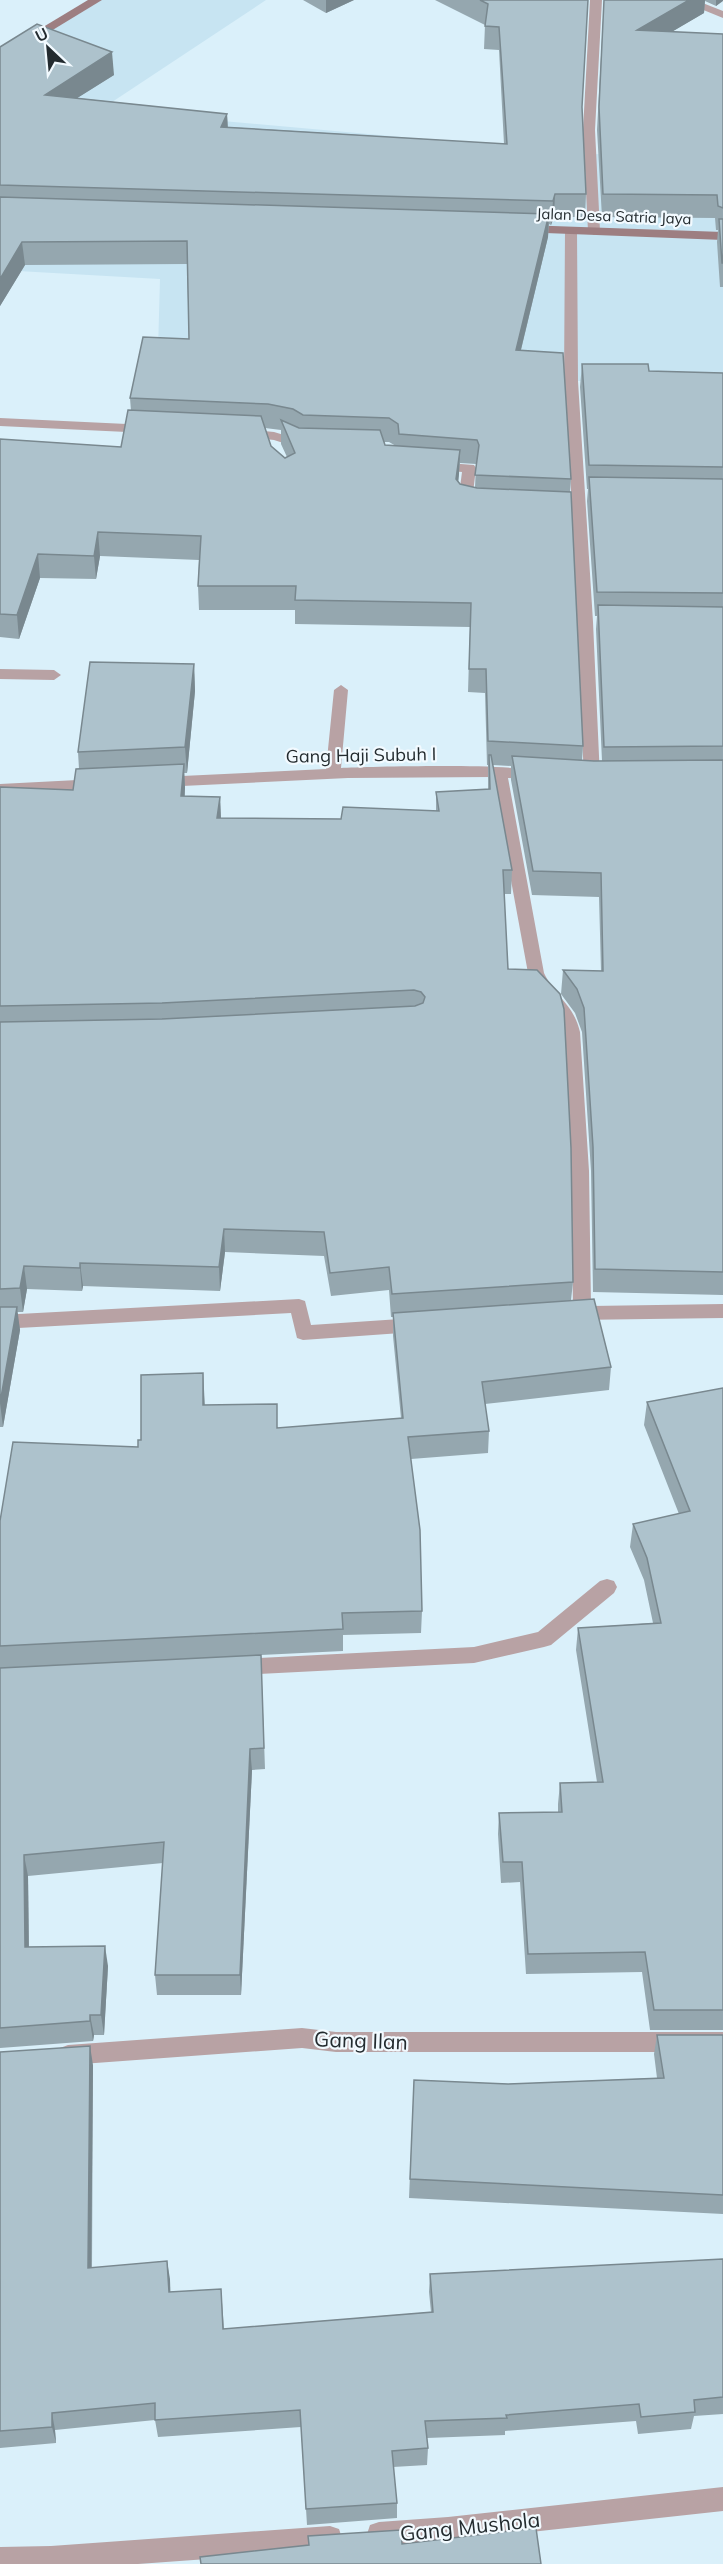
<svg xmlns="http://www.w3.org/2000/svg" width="723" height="2564" font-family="Mulish,sans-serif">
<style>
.built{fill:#c7e4f2}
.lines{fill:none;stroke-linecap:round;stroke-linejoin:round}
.street{fill:#b8a2a4;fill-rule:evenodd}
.secondary{fill:#9d7e81;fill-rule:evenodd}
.wall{fill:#95a7af;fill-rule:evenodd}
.shaded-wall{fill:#79888f}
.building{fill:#adc2cc;stroke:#79888f;stroke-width:1.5}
.labels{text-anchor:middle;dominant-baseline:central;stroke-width:4.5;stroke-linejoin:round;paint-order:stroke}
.far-street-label{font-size:15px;fill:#232b2f;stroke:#f2faff}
.street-label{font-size:18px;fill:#232b2f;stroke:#f2faff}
.near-street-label{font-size:21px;fill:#232b2f;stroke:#f2faff}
</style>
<rect width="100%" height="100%" fill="#daf0fa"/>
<path class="built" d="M96,0H266L100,110L590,154L723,156V381H571L158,350L160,279L0,270V58Z"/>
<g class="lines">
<g class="street">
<path d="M590,0H602L595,130L600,231L594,235L588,231L583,130Z"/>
<path d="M679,0H695L723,11V18Z"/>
<path d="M571,227L577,231L578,381L593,622L600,778L592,783L584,778L572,514L548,513L541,509L548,505L572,506L564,381L565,231Z"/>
<path d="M0,418L148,425L155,429L148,433L0,426Z"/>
<path d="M245,429L274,432L307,442L309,445L302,449L274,440L240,436L238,433Z"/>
<path d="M435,462L474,465L476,468L472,501L479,505L477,508H467L458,503L462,472L430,469L428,466L430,463Z"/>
<path d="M0,669L54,670L61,675L54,680L0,679Z"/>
<path d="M341,685L348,690L341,768C367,767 534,762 543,774L535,779L508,778L544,973C556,998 573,1003 580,1032L589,1171L591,1306L723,1304V1318L575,1320L569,1318L566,1313L569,1308L573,1307L571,1171L564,1032L560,1017L539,996L528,973L492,777L348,778L161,787L153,782L161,777L326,769L334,690Z"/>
<path d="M97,779L102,780L105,784L102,788L0,794V784Z"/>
<path d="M299,1299L305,1301L311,1325L415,1318L421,1320L424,1325L421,1330L415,1332L303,1340L297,1338L291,1313L0,1329V1315Z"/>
<path d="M607,1579L614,1581L617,1587L614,1593L551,1645L544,1647L474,1663L238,1675L231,1673L228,1667L231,1661L238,1659L474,1647L538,1632L600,1581Z"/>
<path d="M302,2028L336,2032H723V2052H336L302,2048L68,2065L60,2062L57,2055L60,2048L68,2045Z"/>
<path d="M723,2487V2511L448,2541L379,2546L370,2543L367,2534L370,2525L379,2522L448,2517Z"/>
<path d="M330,2526L339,2529L342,2538L339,2547L330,2550L138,2564H0V2547L51,2546Z"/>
</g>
<g class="secondary">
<path d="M88,0H102L0,62V53Z"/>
<path d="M524,225L723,232V240L520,232L518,229Z"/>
</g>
</g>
<g class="wall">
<path d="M303,0H354L326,13Z"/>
<path d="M435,0H588L582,107L586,194L585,217H554L551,225L549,224L548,237L521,350L571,479L570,492L583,746L582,761H602L596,629L597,616H595L587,501L588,489H587L580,387L582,364L649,371L723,373V1295L593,1292L591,1171L582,1032L575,1013L561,994L563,970L601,971L599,897L532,895L511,780V766L493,765L512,870L511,894H504L508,969L573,1282L571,1300L611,1367L609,1390L485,1404L489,1431L488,1453L411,1459L422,1611L421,1633L343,1635V1651L261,1655L265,1769L252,1770L241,1995H157L155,1975L163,1863L28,1876L29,1947L108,1966L104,2035H94L93,2041L0,2048V1521L138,1447L141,1440L203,1373L205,1405L278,1428L401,1418L393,1336V1317H391L389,1290L331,1296L324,1256L225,1252L220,1291L83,1286L82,1291L27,1289L23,1312H17L20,1330L3,1427H0V787L73,790L79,769L78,752L194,664L195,691L187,773H184L185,788V796L220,797L221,818L341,819L436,811V792L488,789V765H487L485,693L468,692L470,627L295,624V610H199L198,586L199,560L100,556L96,579L40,578L19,639L0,637V439L121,447L131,411L130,398L189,339L187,264L25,265L0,306V47L114,75L77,98L227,114L228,127L504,144L499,50L484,49L485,25ZM265,428L281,430V444L287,457L285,458L271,446ZM384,442H389L396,446L385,445ZM460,463L476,464L475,488L460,484L458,482Z"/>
<path d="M604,0H723L716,6L705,1L704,13L671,32L723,34V287H720L717,242L718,230H716L715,218L602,217L597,130Z"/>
<path d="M723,1388V2030H650L642,1972L526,1974L520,1882L501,1883L498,1834L499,1813L558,1812V1804L560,1783L597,1782L576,1650L578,1628L653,1623L644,1580L630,1547L633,1524L679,1514L644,1425L647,1402Z"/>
<path d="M657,2035H723V2214L409,2198L414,2080L508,2084L657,2078L654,2054Z"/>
<path d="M0,2052L93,2065L92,2268L170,2279V2292L221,2289L224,2329L431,2312L429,2292L430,2274L723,2259V2414L694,2416L691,2429L638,2434L636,2421L505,2431V2435L427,2438L428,2448L427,2465L393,2467L397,2503V2518L307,2525L301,2427L158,2437L155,2420L55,2430L56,2443L0,2448Z"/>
</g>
<g class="shaded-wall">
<path d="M326,0H354L326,13Z"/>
<path d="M689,0H705L704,13L636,53L637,30Z"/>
<path d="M716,0H723V1L716,6Z"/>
<path d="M112,52L114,75L47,117L45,95Z"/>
<path d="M227,114L228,137L221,127Z"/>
<path d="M555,194L554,217L551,225L553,201Z"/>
<path d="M549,214L548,237L515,374L516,350Z"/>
<path d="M22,242L25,265L0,306V279Z"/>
<path d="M460,450L459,474L456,503V479Z"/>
<path d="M98,532L100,556L96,579L94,556Z"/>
<path d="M38,554L40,578L19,639L17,615Z"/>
<path d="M194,664L195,691L187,773L185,747Z"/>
<path d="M184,764L185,788L182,820L181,796Z"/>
<path d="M220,797L221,821L217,818Z"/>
<path d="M224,1229L225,1252L220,1291L219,1267Z"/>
<path d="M80,1263L83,1286L82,1291L80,1268Z"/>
<path d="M24,1266L27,1289L23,1312L20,1288Z"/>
<path d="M17,1307L20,1330L3,1427L0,1403Z"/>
<path d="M203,1373L204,1396L205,1428L203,1405Z"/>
<path d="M250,1749L252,1770L241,1995L240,1975Z"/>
<path d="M24,1855L28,1876L29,1967L25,1947Z"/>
<path d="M105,1946L108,1966L104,2035L101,2015Z"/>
<path d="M90,2015L94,2035L93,2041L90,2021Z"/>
<path d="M90,2046L93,2065L91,2286L88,2268Z"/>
<path d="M167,2261L170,2279L171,2310L169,2292Z"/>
<path d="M52,2413L55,2430L56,2443L52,2427Z"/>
</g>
<g class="building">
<path d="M480,0H588L582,107L586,194H555L553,201L0,185V47L37,24L112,52L45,95L227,114L221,127L507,144L499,27L485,26L488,4Z"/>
<path d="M604,0H689L637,30L723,34V208L718,206L717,195L603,194L599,107Z"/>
<path d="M0,197L549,214L516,350L563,353L571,479L475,475L479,445L477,440L399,434L398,424L389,418L303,415L293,409L268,404L130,398L143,337L189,339L187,241L22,242L0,279Z"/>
<path d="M719,219H723V263H722Z"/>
<path d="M582,364H648L649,371L723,373V467L589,465Z"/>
<path d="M128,410L261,416L271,446L285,458L295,453L281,420L299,428L380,430L385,445L460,450L456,479L460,484L477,488L571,492L583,746L488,741L486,669H469L471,603L295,600L296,586H198L201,536L98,532L94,556L38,554L17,615L0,614V439L121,447Z"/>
<path d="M589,477L723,479V593L597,592Z"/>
<path d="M598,605L723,607V746L604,747Z"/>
<path d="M90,662L194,664L185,747L78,752Z"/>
<path d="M489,755H491L512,870H503L508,969L537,970L560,994L564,1009L571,1148L573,1282L392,1294L389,1267L330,1273L324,1232L224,1229L219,1267L80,1263V1268L24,1266L20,1288L0,1289V1022L162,1019L415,1006L423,1003L425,997L421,992L414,990L162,1003L0,1006V787L73,790L76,769L184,764L181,796L220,797L217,818L341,819L343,807L439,811L436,792L490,789Z"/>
<path d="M512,756L594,761L723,760V1272L595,1269L593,1147L584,1008L577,989L563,970L603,971L601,873L533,871Z"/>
<path d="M594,1299L611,1367L482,1382L489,1431L408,1437L420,1530L422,1611L342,1613L343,1629L0,1646V1521L13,1442L138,1447V1440H141V1375L203,1373V1405L277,1404V1428L403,1418L393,1313Z"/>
<path d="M0,1307H17L0,1403Z"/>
<path d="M723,1388V2010H654L645,1952L528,1954L522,1862H503L499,1813L562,1812L560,1783L603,1782L578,1628L661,1623L647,1558L633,1524L690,1511L647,1402Z"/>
<path d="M261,1655L264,1748L250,1749L240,1975H155L164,1842L24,1855L25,1947L105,1946L101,2015H90V2021L0,2028V1668Z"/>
<path d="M657,2035H723V2195L410,2179L414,2080L508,2084L664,2078Z"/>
<path d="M90,2046L88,2268L167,2261L169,2292L221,2289L223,2329L433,2312L430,2274L723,2259V2397L694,2400L695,2412L641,2417L639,2404L506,2415L507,2418L425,2421L428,2448L392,2451L397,2503L306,2509L300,2410L155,2420V2403L52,2413V2427L0,2431V2052Z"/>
<path d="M536,2528L541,2564H201L200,2557L309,2545L308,2536L401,2530L402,2544Z"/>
</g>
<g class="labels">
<g class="far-street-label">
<text transform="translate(614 216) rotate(2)">Jalan Desa Satria Jaya</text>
</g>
<g class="street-label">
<text transform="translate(361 755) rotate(-1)">Gang Haji Subuh I</text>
</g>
<g class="near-street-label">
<text transform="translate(361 2040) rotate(2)">Gang Ilan</text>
<text transform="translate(470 2526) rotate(-6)">Gang Mushola</text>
</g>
</g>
<g transform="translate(48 48) rotate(334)" stroke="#f2faff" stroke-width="4.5" paint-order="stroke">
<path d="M0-4.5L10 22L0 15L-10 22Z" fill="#232b2f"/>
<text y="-9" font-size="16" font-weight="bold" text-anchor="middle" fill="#232b2f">U</text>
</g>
</svg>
